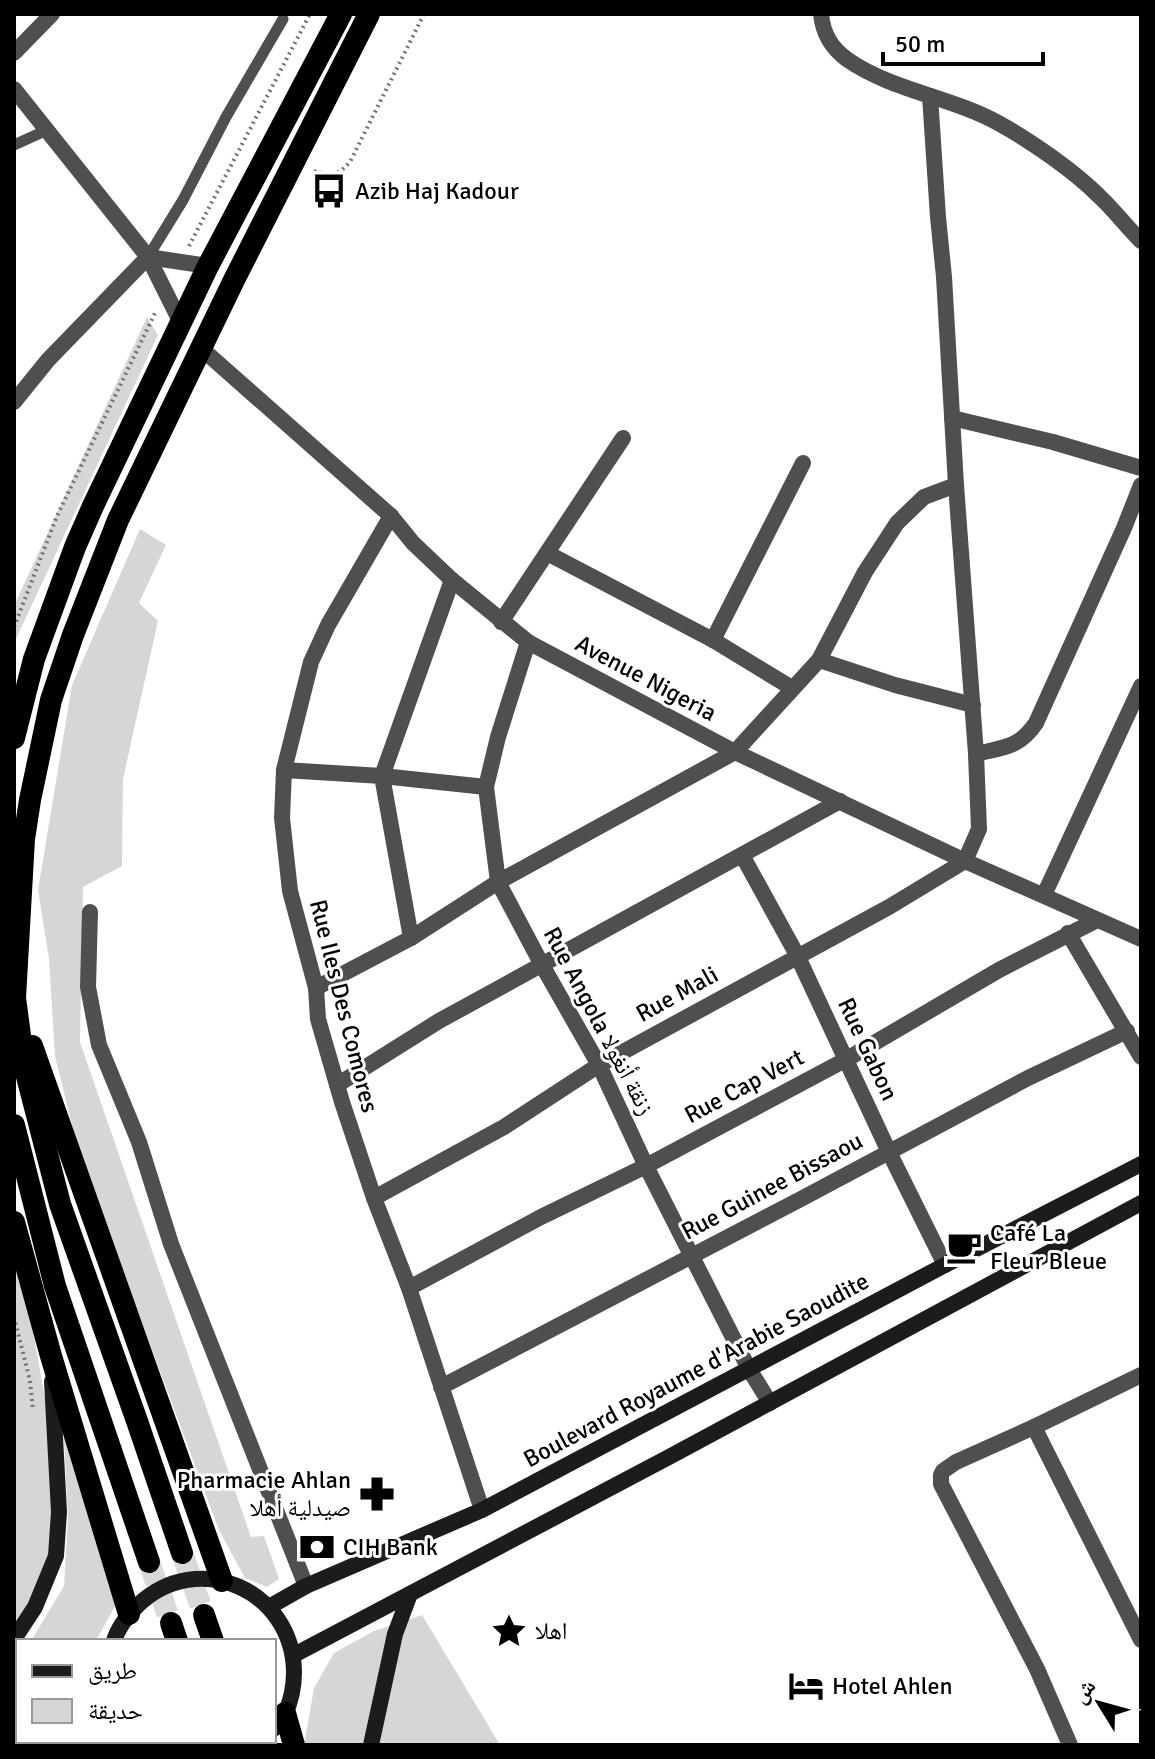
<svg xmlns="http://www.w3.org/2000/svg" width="1155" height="1759" font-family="Signika,'Noto Naskh Arabic',sans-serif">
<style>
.green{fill:#d6d6d6}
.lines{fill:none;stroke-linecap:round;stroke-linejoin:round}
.trunk-tunnel{stroke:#d9d9d9;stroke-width:22;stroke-dasharray:22 11;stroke-linecap:butt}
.path{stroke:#717171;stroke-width:4;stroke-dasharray:2 4;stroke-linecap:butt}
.service{stroke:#4f4f4f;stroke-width:11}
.minor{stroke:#4f4f4f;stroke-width:16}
.secondary{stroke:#1c1c1c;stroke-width:16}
.trunk{stroke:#000;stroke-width:22}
.labels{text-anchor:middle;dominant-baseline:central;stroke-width:6;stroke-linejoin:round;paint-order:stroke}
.poi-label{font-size:24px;fill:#000;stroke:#fff;text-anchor:start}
.street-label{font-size:24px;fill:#000;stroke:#fff}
</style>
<rect width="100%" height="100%" fill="#fff"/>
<g class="green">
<path d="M147,317L158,335L14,643V606Z"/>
<path d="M140,529L166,545L139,603L158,621L123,779L122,866L83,887L80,1042L251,1537L264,1536L279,1579L267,1587L245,1578L219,1530L78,1150L55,1056L49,959L38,890L72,685Z"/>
<path d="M14,1256L27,1297L53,1444L50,1559L14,1634Z"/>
<path d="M62,1403L119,1599L98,1637L92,1641H31L64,1586L68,1517Z"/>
<path d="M422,1615L500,1745H304L314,1688L334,1653L374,1631Z"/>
<path d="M14,1740L112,1741L116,1745H14Z"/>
</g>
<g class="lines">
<g class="trunk-tunnel">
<path d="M182,1553L204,1615"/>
<path d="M149,1562L171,1623"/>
<path d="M214,1741L216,1745"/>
</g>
<g class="path">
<path d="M314,171C332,176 337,176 350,162L424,14"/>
<path d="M189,246L310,14"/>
<path d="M14,627L57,516L156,311"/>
<path d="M14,1317L30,1381L33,1410"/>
</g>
<g class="service">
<path d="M14,145L47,130"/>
<path d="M148,257L183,200L226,117L283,19"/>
</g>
<g class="minor">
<path d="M821,14C823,34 831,48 848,60C893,91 952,97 1000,124C1031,141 1074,171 1099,196C1114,210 1126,226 1141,241"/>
<path d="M14,53L52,14"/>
<path d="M14,89L148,257L181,323"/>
<path d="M148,257L208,266"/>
<path d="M202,349L391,516L413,543L452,580L528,642L735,752L965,861L1141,939"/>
<path d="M14,402L48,360L148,257"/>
<path d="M952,418L1053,442L1141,468"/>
<path d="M391,516L328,625L311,662L284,770L282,818L290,891L316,988L318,1019L342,1102L374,1198L409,1288L482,1510"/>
<path d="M547,553L713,640L792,688"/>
<path d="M501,622L623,438"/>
<path d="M713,640L803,463"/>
<path d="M528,642L498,737L486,787L498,882L542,965L599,1065L646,1166L749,1369L770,1403"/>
<path d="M819,660L895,685L973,705"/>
<path d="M976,754C1004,747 1019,748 1036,723L1124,528L1141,485"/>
<path d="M284,770L382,776L486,787"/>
<path d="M742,855L797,955L889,1152L945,1265"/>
<path d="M1044,895L1141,686"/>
<path d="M90,912L88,987L99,1045L139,1142L171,1244L306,1586"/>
<path d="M1068,933L1141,1057"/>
<path d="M411,938L382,776L452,580"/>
<path d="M316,988L411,938L498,882L735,752L819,660L865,572L897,523L924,497L956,485"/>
<path d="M337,1085L439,1021L840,801"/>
<path d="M374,1198L504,1127L599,1065L889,907L965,861L979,829L976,754L956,485L944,277L938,217L930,96"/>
<path d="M409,1288L541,1217L646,1166L847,1059L999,970L1097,920"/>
<path d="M441,1387L799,1200L1028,1078L1127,1031"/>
<path d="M1034,1427L1141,1640"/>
<path d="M1070,1745L1037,1669L941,1484V1475L943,1471L956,1462L1034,1427L1141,1375"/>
</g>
<g class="secondary">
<path d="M269,1607L306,1586L482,1510L945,1265L1141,1164"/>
<path d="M14,1639L35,1607L56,1556L59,1512L52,1381"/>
<path d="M114,1641C118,1627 128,1615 138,1605C198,1548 293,1590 294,1672C294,1686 291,1701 285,1714C282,1719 277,1724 274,1729"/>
<path d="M294,1655L669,1457L1141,1203"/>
<path d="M14,1677L18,1676"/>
<path d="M14,1717H18"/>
<path d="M139,1741L145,1745"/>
<path d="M258,1745L263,1741"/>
<path d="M371,1745L395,1634L410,1594"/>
</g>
<g class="trunk">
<path d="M14,738L34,659L75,547L93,506L208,266L341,14"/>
<path d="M32,1046L222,1581"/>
<path d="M14,1125L55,1286L149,1562"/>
<path d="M14,1222L51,1356L129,1614"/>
<path d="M182,1553L137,1421L60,1204L24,1065L15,998L24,839L30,800L51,700L73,635L118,520L234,280L369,14"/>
<path d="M204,1615L213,1641"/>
<path d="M171,1623L177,1641"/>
<path d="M285,1713L294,1745"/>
</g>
</g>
<defs>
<g id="bus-bare" transform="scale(2.76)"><path d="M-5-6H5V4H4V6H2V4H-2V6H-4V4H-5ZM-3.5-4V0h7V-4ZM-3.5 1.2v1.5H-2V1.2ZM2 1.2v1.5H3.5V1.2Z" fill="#000" stroke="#fff" stroke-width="2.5" paint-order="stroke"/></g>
<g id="cafe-bare" transform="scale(2.76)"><path d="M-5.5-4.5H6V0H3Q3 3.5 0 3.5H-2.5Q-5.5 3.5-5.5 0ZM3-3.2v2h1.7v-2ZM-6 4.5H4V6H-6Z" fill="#000" stroke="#fff" stroke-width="2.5" paint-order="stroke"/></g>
<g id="pharmacy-bare" transform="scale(2.76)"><path d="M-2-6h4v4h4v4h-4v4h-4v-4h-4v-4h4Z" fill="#000" stroke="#fff" stroke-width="2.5" paint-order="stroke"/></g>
<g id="bank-bare" transform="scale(2.76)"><path d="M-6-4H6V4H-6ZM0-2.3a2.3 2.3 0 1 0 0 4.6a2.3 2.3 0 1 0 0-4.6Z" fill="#000" stroke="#fff" stroke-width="2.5" paint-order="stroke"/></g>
<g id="sight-bare" transform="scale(2.76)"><path d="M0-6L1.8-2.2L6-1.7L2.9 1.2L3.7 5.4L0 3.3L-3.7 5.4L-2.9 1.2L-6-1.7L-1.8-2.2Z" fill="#000" stroke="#fff" stroke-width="2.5" paint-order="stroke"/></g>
<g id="hotel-bare" transform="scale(2.76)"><path d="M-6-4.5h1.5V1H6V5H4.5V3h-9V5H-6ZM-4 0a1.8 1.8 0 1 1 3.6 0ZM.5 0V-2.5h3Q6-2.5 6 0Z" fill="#000" stroke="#fff" stroke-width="2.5" paint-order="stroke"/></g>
</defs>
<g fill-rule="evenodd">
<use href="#bus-bare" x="329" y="191"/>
<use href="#cafe-bare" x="964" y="1247"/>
<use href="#pharmacy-bare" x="377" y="1494"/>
<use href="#bank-bare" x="317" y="1547"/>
<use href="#sight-bare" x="509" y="1631"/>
<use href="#hotel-bare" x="806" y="1686"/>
</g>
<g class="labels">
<g class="poi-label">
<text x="355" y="191">Azib Haj Kadour</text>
<text x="990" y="1233">Café La<tspan x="990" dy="28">Fleur Bleue</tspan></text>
<text x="351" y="1480" text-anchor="end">Pharmacie Ahlan<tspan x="351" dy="28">صيدلية أهلا</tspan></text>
<text x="343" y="1547">CIH Bank</text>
<text x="535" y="1631">اهلا</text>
<text x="832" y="1686">Hotel Ahlen</text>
</g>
<g class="street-label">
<text transform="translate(646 678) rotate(28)">Avenue Nigeria</text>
<text transform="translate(677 994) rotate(-29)">Rue Mali</text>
<text transform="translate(344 1006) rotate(76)">Rue Iles Des Comores</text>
<text transform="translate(599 1021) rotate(62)">Rue Angola زنقة أنغولا</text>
<text transform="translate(868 1049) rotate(65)">Rue Gabon</text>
<text transform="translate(744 1086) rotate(-28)">Rue Cap Vert</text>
<text transform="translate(772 1186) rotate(-28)">Rue Guinee Bissaou</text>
<text transform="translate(696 1370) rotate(-28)">Boulevard Royaume d'Arabie Saoudite</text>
</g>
</g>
<rect width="1155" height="1759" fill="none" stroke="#000000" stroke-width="32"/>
<rect x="16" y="1639" width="260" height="104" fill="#ffffff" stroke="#999999" stroke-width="2"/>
<rect x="32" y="1665" width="40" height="12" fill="#1c1c1c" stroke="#999999" stroke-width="2"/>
<text x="88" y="1679" font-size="24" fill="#000000">طريق</text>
<rect x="32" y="1699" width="40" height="24" fill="#d6d6d6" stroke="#999999" stroke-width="2"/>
<text x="88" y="1719" font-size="24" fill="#000000">حديقة</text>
<g transform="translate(1099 1703) rotate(307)" stroke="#ffffff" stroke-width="6" paint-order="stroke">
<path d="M0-6L14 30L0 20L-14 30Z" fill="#000000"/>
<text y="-12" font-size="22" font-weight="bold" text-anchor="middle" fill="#000000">ش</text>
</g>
<path d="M883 52v12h160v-12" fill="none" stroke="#000000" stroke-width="4"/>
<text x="895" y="52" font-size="24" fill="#000000" stroke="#ffffff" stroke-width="6" paint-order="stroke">50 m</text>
</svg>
